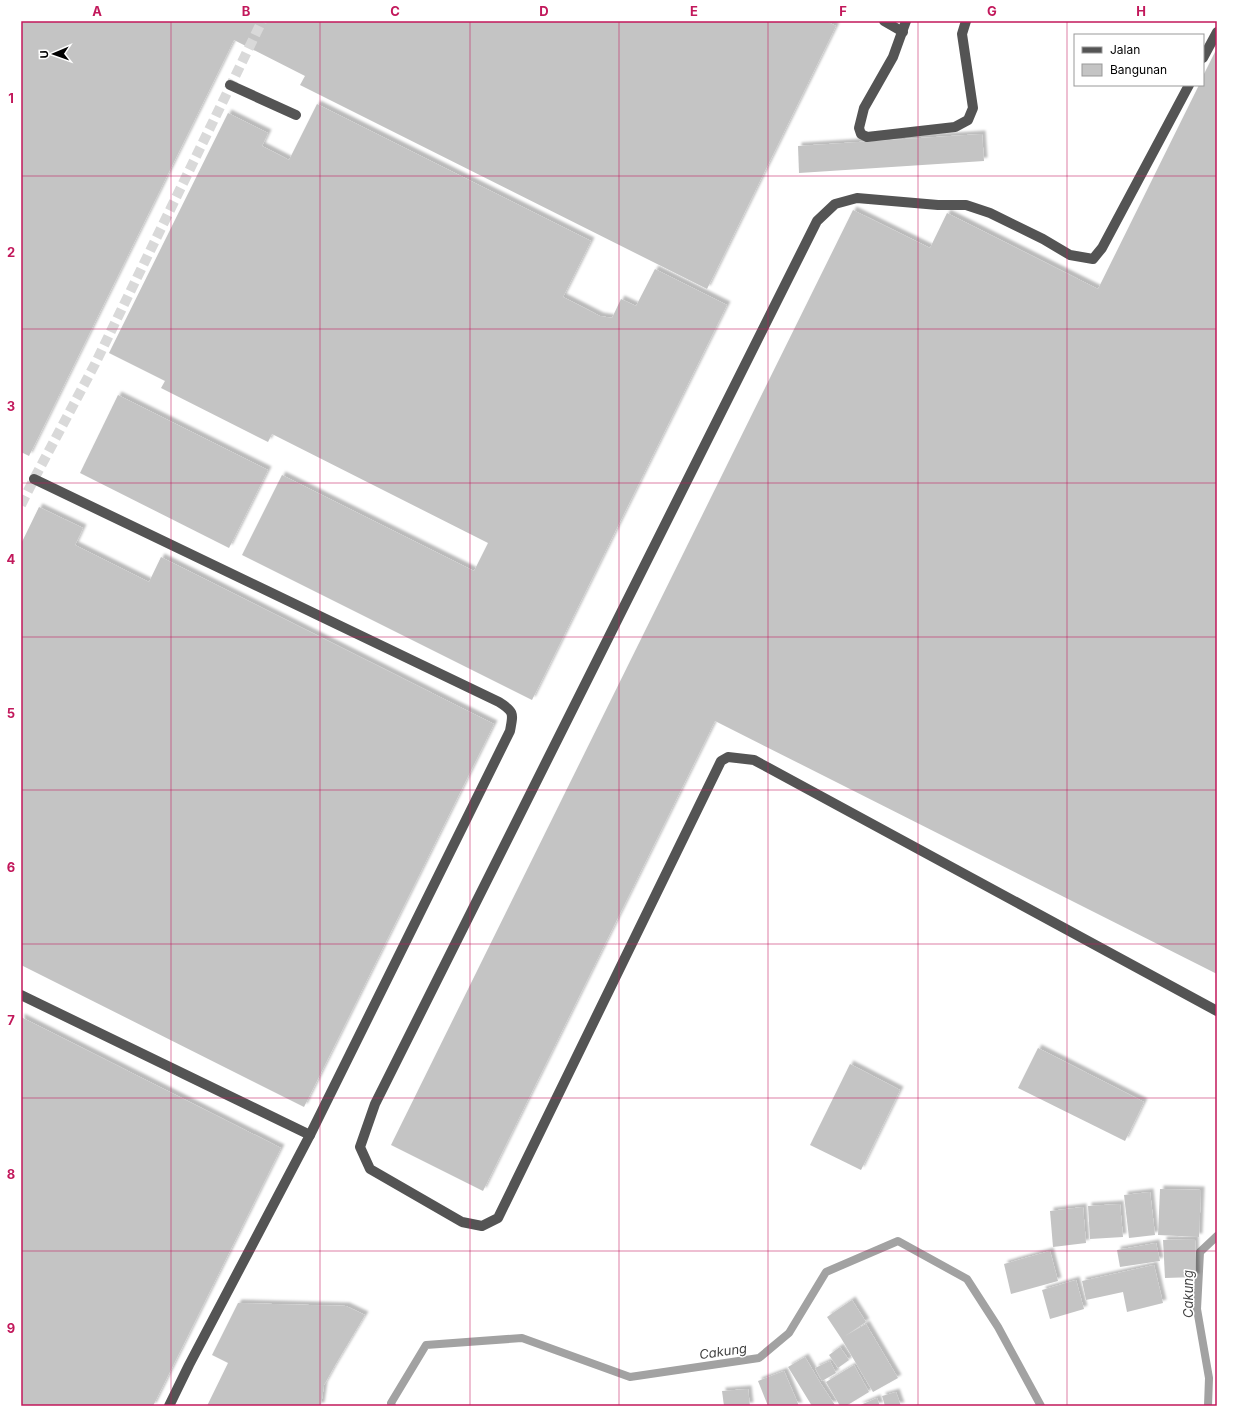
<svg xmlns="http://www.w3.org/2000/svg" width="1238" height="1427" font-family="Inter,sans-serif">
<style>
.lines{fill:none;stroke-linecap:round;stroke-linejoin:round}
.stream{stroke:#a2a2a2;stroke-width:8}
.building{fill:#c4c4c4;filter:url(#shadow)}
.minor-tunnel{stroke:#d9d9d9;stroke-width:10;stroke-dasharray:10 5;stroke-linecap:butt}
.minor{stroke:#545454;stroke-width:10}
.grid{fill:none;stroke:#c2185b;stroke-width:1;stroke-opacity:0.55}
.labels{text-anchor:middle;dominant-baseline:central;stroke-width:3;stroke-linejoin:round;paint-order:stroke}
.water-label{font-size:13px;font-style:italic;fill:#434343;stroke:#fff}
.neatline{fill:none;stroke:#c2185b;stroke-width:1.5}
.grid-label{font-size:13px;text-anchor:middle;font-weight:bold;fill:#c2185b}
</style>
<defs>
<filter id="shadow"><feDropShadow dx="3.5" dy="-3.5" stdDeviation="1" flood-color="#0004"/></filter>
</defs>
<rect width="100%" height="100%" fill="#fff"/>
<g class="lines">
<g class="stream">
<path d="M392,1406L391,1403L426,1345L522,1338L630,1377L759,1358L789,1333L826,1272L898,1241L967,1279L998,1327L1041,1406"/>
<path d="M1208,1406L1209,1378L1197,1309L1200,1252L1217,1236"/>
</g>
</g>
<g class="building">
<path d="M21,21H826L836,26L707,289L300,85L305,76L234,40L29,456L21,452Z"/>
<path d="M1217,48V974L715,721L483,1191L391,1145L853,210L930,248L947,213L1098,289L1199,85H1203V76Z"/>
<path d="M317,104L591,241L563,297L600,316L612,318L621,299L636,306L655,269L727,305L532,700L242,555L282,475L474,571L488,543L272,434L268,442L161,388L165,381L109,353L228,113L268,133L262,146L289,160Z"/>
<path d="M982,134L984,161L799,173L798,146Z"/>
<path d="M118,395L268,470L229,548L80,473Z"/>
<path d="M39,507L83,528L75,545L149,582L161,557L494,724L304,1107L21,965V544Z"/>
<path d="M21,1017L281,1148L153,1406H21Z"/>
<path d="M1038,1048L1144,1102L1125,1141L1018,1088Z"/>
<path d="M850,1064L900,1090L861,1170L810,1145Z"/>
<path d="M1160,1189L1201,1190L1199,1237L1158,1235Z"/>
<path d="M1150,1192L1155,1235L1129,1238L1124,1195Z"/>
<path d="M1120,1204L1123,1237L1090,1239L1088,1206Z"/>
<path d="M1083,1207L1086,1243L1053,1247L1050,1211Z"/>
<path d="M1195,1239L1196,1277L1165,1278L1163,1240Z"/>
<path d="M1156,1243L1160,1261L1120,1267L1117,1250Z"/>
<path d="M1050,1251L1058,1281L1011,1294L1004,1264Z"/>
<path d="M1154,1265L1163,1303L1127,1312L1123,1292L1086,1300L1082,1281Z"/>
<path d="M1076,1280L1084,1309L1050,1319L1042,1290Z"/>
<path d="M852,1300L866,1322L845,1336L866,1324L898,1378L873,1392L841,1338L827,1317Z"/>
<path d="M238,1303L346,1306L365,1315L334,1367L324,1385L321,1406H207L228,1363L212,1355Z"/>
<path d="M840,1347L849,1360L838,1368L829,1355Z"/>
<path d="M805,1357L821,1384L835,1405L812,1406L788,1367Z"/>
<path d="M830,1361L836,1373L822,1381L815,1368Z"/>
<path d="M854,1365L869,1392L846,1406H840L826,1382Z"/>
<path d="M784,1371L799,1406H768L758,1381Z"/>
<path d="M748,1389L750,1406H724L722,1391Z"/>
<path d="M896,1392L901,1406H885L882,1396Z"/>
<path d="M877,1398L880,1406H858Z"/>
</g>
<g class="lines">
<path class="minor-tunnel" d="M21,505L34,479L95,364L262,21"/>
<g class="minor">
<path d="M884,21L903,32"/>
<path d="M906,21L893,57L864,108L859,128L861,134L867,137L955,127L968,120L973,108L962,34L966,21"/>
<path d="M1203,58L1217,32"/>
<path d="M230,85L296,115"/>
<path d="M1189,85L1102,248L1093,259L1070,255L1043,239L990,213L966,205H938L857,198L835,204L817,221L375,1104L360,1147L370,1169L462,1222L482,1226L498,1218L721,761L728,757L754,760L1217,1011"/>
<path d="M34,479L499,702C515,712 513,714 510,731L310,1135L189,1365L169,1406"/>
<path d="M21,995L310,1135"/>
</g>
</g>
<path class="grid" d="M171,21V1406M320,21V1406M470,21V1406M619,21V1406M768,21V1406M918,21V1406M1067,21V1406M21,176H1217M21,329H1217M21,483H1217M21,637H1217M21,790H1217M21,944H1217M21,1098H1217M21,1251H1217"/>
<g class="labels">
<g class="water-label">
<text transform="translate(1188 1294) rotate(-90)">Cakung</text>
<text transform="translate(723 1351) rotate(-8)">Cakung</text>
</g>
</g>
<rect width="1238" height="1427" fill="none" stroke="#ffffff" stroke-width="44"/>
<rect x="1074" y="34" width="130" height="52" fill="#ffffff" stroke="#999999"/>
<rect x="1082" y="47" width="20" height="6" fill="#545454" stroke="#999999"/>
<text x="1110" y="54" font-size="12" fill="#000000">Jalan</text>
<rect x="1082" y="64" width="20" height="12" fill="#c4c4c4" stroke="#999999"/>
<text x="1110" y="74" font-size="12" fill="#000000">Bangunan</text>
<g transform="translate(54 54) rotate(268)" stroke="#ffffff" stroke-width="3" paint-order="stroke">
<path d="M0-3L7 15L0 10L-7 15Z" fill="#000000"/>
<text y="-6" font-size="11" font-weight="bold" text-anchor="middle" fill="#000000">U</text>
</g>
<rect x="22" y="22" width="1194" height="1383" class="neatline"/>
<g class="grid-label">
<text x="97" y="16">A</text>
<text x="246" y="16">B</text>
<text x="395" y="16">C</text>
<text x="544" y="16">D</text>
<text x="694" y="16">E</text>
<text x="843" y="16">F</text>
<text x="992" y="16">G</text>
<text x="1141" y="16">H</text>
<text x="11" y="103">1</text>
<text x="11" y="257">2</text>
<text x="11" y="411">3</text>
<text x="11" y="564">4</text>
<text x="11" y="718">5</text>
<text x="11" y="872">6</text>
<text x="11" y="1025">7</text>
<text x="11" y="1179">8</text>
<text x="11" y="1333">9</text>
</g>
</svg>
